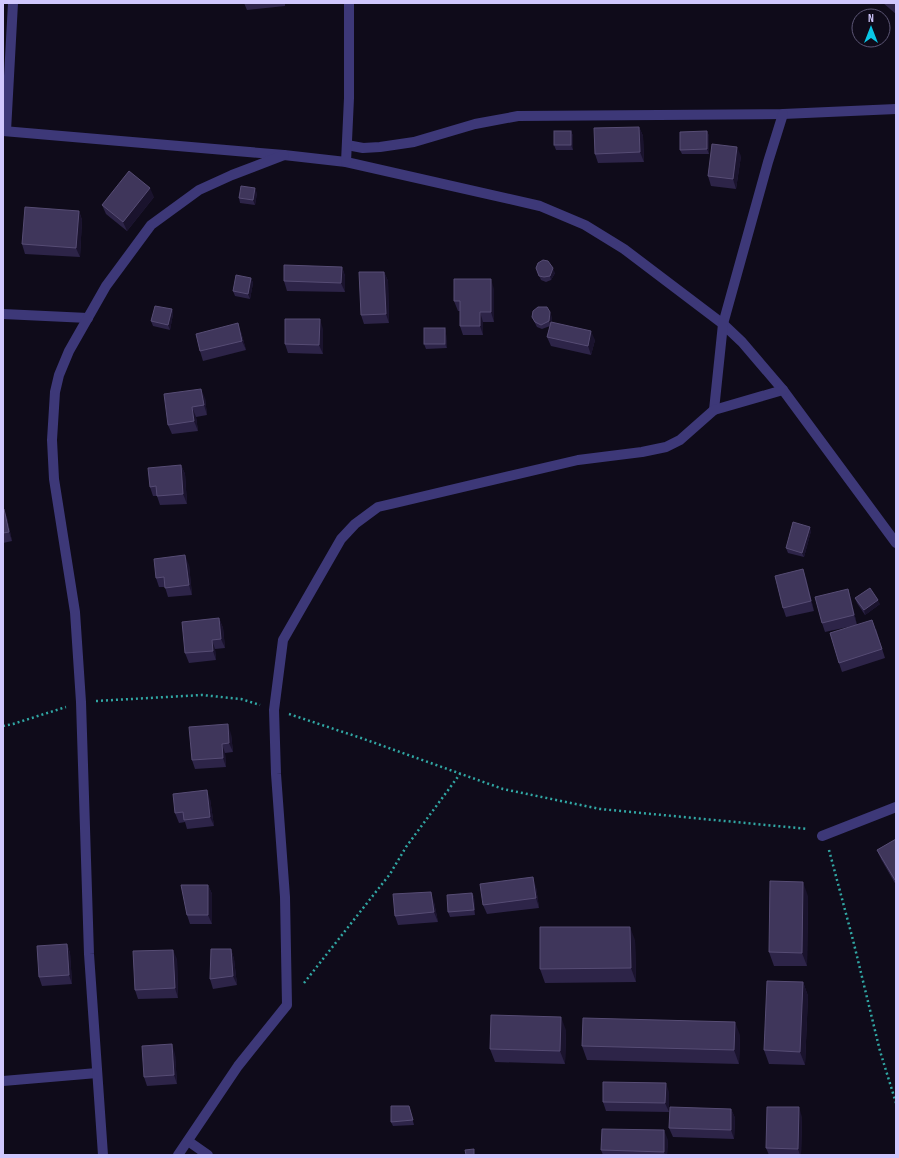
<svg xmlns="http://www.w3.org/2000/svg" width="899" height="1158" font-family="'Sofia Sans Condensed',sans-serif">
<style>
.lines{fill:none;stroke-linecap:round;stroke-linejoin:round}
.path{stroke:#31a7a4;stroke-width:2.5;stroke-dasharray:2 3;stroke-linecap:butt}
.minor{stroke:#3d3878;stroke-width:10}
.wall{fill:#2d2448}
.shaded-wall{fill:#1a132d}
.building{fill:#3f365b;stroke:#564c74}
</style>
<rect width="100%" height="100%" fill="#0f0b1a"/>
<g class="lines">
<g class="path">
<path d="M96,701L202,695L241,699L260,705"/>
<path d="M289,714L361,738L503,789L600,809L808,829"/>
<path d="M3,726L13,724L66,707"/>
<path d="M829,850L853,940L880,1051L896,1103"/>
<path d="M304,983L390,874L406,847L460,774"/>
</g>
<g class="minor">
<path d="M3,131L284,155L346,162L540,206L585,225L624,249L723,324L742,342L783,390L896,543"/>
<path d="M6,131L13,3"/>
<path d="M347,145L363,148L380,147L414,142L475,124L518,116L783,114L896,109"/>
<path d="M346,162L349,98V3"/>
<path d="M3,314L88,318"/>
<path d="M714,410L723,324L768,162L783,114"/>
<path d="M822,836L896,807"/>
<path d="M3,1081L97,1073"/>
<path d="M188,1141L208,1155"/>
<path d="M103,1155L89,954L81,702L75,612L54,479L52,440L55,392L59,375L69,351L106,286L151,225L199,190L232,175L284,155"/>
<path d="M178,1155L238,1066L287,1005L285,897L276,774L274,710L283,640L341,539L355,524L378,507L578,460L642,452L666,447L680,440L714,410L783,390"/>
</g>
</g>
<g class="wall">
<path d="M244,3H285V6L247,10Z"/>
<path d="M883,3H896V14Z"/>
<path d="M639,127L643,136L644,162L598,163L595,154Z"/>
<path d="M571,131L573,136V150H556L554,145Z"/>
<path d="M707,131L709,136V154H682L680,150Z"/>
<path d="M741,156L736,189L711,186L708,176Z"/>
<path d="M257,193L255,205L240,203L239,198Z"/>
<path d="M154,197L127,231L106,214L102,205Z"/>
<path d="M79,211L82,220L80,257L25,254L22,244Z"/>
<path d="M342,267L345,276V292L287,291L284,281Z"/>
<path d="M536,268L555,273L551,280L546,282L541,280Z"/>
<path d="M384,272L388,281L389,323L364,324L361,315Z"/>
<path d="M251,278L253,283L250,299L235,296L233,291Z"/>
<path d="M494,289V322H483V335H463L460,326V311H458L454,301Z"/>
<path d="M172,309L173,314L170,330L153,326L151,321Z"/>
<path d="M532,317H552L551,322L595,340L591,355L551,346L547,337L550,326L542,329L537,327Z"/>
<path d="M445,328L446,333L447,348L426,349L424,344Z"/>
<path d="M323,329V354L288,353L285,344Z"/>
<path d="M241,332L246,350L203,361L200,351Z"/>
<path d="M205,398L207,415L196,417L198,431L172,434L168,425Z"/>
<path d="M181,465L185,474L187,504L160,505L157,496H153L150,487Z"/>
<path d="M3,509L7,518L12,541L3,543Z"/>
<path d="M811,531L804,557L788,553L786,548Z"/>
<path d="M189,565L192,595L168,597L165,587H159L156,578Z"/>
<path d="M806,578L814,611L786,617L783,608Z"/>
<path d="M848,589L851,599L857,625L825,632L822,623Z"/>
<path d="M855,598L880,604L865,615L857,603Z"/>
<path d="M219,618L223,628L225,648L215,649L216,660L189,663L185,653Z"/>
<path d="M876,629L885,658L842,672L839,663Z"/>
<path d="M231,734L233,752L225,753L226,767L195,769L192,760Z"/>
<path d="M210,799L214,826L187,829L185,822L179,823L175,813Z"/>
<path d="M896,839V885L881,859L877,850Z"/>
<path d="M208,885L212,894V924H190L187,915Z"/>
<path d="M536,887L539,908L487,914L483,905Z"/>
<path d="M472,893L474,897L475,915L450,917L448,912Z"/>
<path d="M808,896L807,966H774L769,952Z"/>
<path d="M434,902L438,922L398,925L395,916Z"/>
<path d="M635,940L636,982L545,983L540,969Z"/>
<path d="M67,944L70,953L72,984L42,986L39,977Z"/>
<path d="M231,949L234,959L237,985L213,989L210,979Z"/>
<path d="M177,959L178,998L138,999L135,990Z"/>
<path d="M803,982L808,996L805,1065L769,1064L764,1050Z"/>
<path d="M566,1030L565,1064L495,1062L490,1049Z"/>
<path d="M740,1035L739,1064L587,1060L582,1046Z"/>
<path d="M175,1054L177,1084L147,1086L144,1077Z"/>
<path d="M669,1092V1112L606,1111L603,1102Z"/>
<path d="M409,1106L414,1125L393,1126L391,1122Z"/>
<path d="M731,1109L735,1118L734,1139L673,1137L669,1128Z"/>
<path d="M802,1117L801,1155H769L766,1148Z"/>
<path d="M668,1140L667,1155H603L601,1150Z"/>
</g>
<g class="shaded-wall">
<path d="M639,127L643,136L644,162L640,152Z"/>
<path d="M571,131L573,136V150L571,145Z"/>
<path d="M707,131L709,136V154L707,149Z"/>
<path d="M737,147L741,156L736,189L733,179Z"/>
<path d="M150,188L154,197L127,231L123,222Z"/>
<path d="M255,188L257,193L255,205L253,200Z"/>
<path d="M79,211L82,220L80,257L76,248Z"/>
<path d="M342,267L345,276V292L341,283Z"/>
<path d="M553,268L555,273L551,280L550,276Z"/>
<path d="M384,272L388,281L389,323L386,314Z"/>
<path d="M251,278L253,283L250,299L248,294Z"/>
<path d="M491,279L494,289V322L491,312Z"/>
<path d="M172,309L173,314L170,330L168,325Z"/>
<path d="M480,312L483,322V335L480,326Z"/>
<path d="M550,312L552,317L551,326L549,321Z"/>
<path d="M320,319L323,329V354L319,345Z"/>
<path d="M238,323L241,332L246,350L242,341Z"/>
<path d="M445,328L446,333L447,348L445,344Z"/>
<path d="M591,331L595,340L591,355L588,346Z"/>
<path d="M201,389L205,398L207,415L204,405Z"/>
<path d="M192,407L196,417L198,431L194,421Z"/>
<path d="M181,465L185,474L187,504L183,494Z"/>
<path d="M4,509L7,518L12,541L9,532Z"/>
<path d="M810,527L811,531L804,557L802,553Z"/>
<path d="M185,555L189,565L192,595L189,585Z"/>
<path d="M803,569L806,578L814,611L811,601Z"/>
<path d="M848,589L851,599L857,625L854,615Z"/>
<path d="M878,600L880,604L865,615L864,610Z"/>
<path d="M219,618L223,628L225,648L221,639Z"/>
<path d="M212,640L215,649L216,660L213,651Z"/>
<path d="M228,724L231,734L233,752L229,743Z"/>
<path d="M222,744L225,753L226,767L223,758Z"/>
<path d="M207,790L210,799L214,826L210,817Z"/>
<path d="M533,877L536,887L539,908L536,898Z"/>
<path d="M803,882L808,896L807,966L802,953Z"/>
<path d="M208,885L212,894V924L208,915Z"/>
<path d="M431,892L434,902L438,922L434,912Z"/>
<path d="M472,893L474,897L475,915L474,910Z"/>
<path d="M630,927L635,940L636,982L631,968Z"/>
<path d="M67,944L70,953L72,984L69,975Z"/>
<path d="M231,949L234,959L237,985L233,976Z"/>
<path d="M173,950L177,959L178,998L175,988Z"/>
<path d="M803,982L808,996L805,1065L800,1052Z"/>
<path d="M561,1017L566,1030L565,1064L560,1051Z"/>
<path d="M735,1022L740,1035L739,1064L734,1050Z"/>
<path d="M172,1044L175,1054L177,1084L174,1075Z"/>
<path d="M666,1083L669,1092V1112L665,1103Z"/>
<path d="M799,1107L802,1117L801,1155H800L798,1149Z"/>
<path d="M731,1109L735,1118L734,1139L731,1130Z"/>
<path d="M664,1130L668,1140L667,1155H665L664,1152Z"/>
</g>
<g class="building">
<path d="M639,127L640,152L595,154L594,128Z"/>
<rect x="554" y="131" width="17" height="14"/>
<path d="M707,131V149L680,150V132Z"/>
<path d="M712,144L737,147L733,179L708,176Z"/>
<path d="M129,171L150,188L123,222L102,205Z"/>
<path d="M241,186L255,188L253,200L239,198Z"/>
<path d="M25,207L79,211L76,248L22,244Z"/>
<path d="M543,260L548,261L553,268L550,276L544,277L539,276L536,268L538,263Z"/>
<path d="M284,265L342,267L341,283L284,281Z"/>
<path d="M359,272H384L386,314L361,315Z"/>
<path d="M236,275L251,278L248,294L233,291Z"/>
<path d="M454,279H491V312H480V326H460V301H454Z"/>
<path d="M155,306L172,309L168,325L151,321Z"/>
<path d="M538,307H547L550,312L549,321L541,325L535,322L532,317L533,311Z"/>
<path d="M285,319H320L319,345L285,344Z"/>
<path d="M551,322L591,331L588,346L547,337Z"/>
<path d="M238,323L242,341L200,351L196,334Z"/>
<rect x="424" y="328" width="21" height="16"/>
<path d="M201,389L204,405L192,407L194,421L168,425L164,394Z"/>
<path d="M181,465L183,494L157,496L156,486L150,487L148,468Z"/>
<path d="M3,509H4L9,532L3,533Z"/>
<path d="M793,522L810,527L802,553L786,548Z"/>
<path d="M185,555L189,585L165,588L164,577L156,578L154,559Z"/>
<path d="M803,569L811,601L783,608L775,576Z"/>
<path d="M870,588L878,600L864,610L855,598Z"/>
<path d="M848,589L854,615L822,623L815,597Z"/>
<path d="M219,618L221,639L212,640L213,651L185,653L182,622Z"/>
<path d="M872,620L882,649L839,663L830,633Z"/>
<path d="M228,724L229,743L222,744L223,758L192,760L189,727Z"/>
<path d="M207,790L210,817L184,820L183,812L175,813L173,794Z"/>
<path d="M896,839V880H895L877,850Z"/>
<path d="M533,877L536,898L483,905L480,884Z"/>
<path d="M770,881L803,882L802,953L769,952Z"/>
<path d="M181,885H208V915H187Z"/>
<path d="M431,892L434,912L395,916L393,894Z"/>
<path d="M472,893L474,910L448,912L447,895Z"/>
<path d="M540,927H630L631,968L540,969Z"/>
<path d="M67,944L69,975L39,977L37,946Z"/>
<path d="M211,949H231L233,976L210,979Z"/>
<path d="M173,950L175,988L135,990L133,951Z"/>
<path d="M767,981L803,982L800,1052L764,1050Z"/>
<path d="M491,1015L561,1017L560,1051L490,1049Z"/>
<path d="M583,1018L735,1022L734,1050L582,1046Z"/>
<path d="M172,1044L174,1075L144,1077L142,1046Z"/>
<path d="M603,1082L666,1083L665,1103L603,1102Z"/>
<path d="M391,1106H409L413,1120L391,1122Z"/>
<path d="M670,1107L731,1109V1130L669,1128Z"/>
<path d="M767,1107H799L798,1149L766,1148Z"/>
<path d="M602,1129L664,1130V1152L601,1150Z"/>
<path d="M474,1149V1155H466L465,1150Z"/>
</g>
<rect width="899" height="1158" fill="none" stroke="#d0c7fd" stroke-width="8"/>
<g transform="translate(871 28)"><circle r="19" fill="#0f0b1a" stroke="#5c5675"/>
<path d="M0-3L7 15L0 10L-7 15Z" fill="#0ac7e6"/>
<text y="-6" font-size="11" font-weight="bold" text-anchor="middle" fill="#d0c7fd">N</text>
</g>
</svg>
